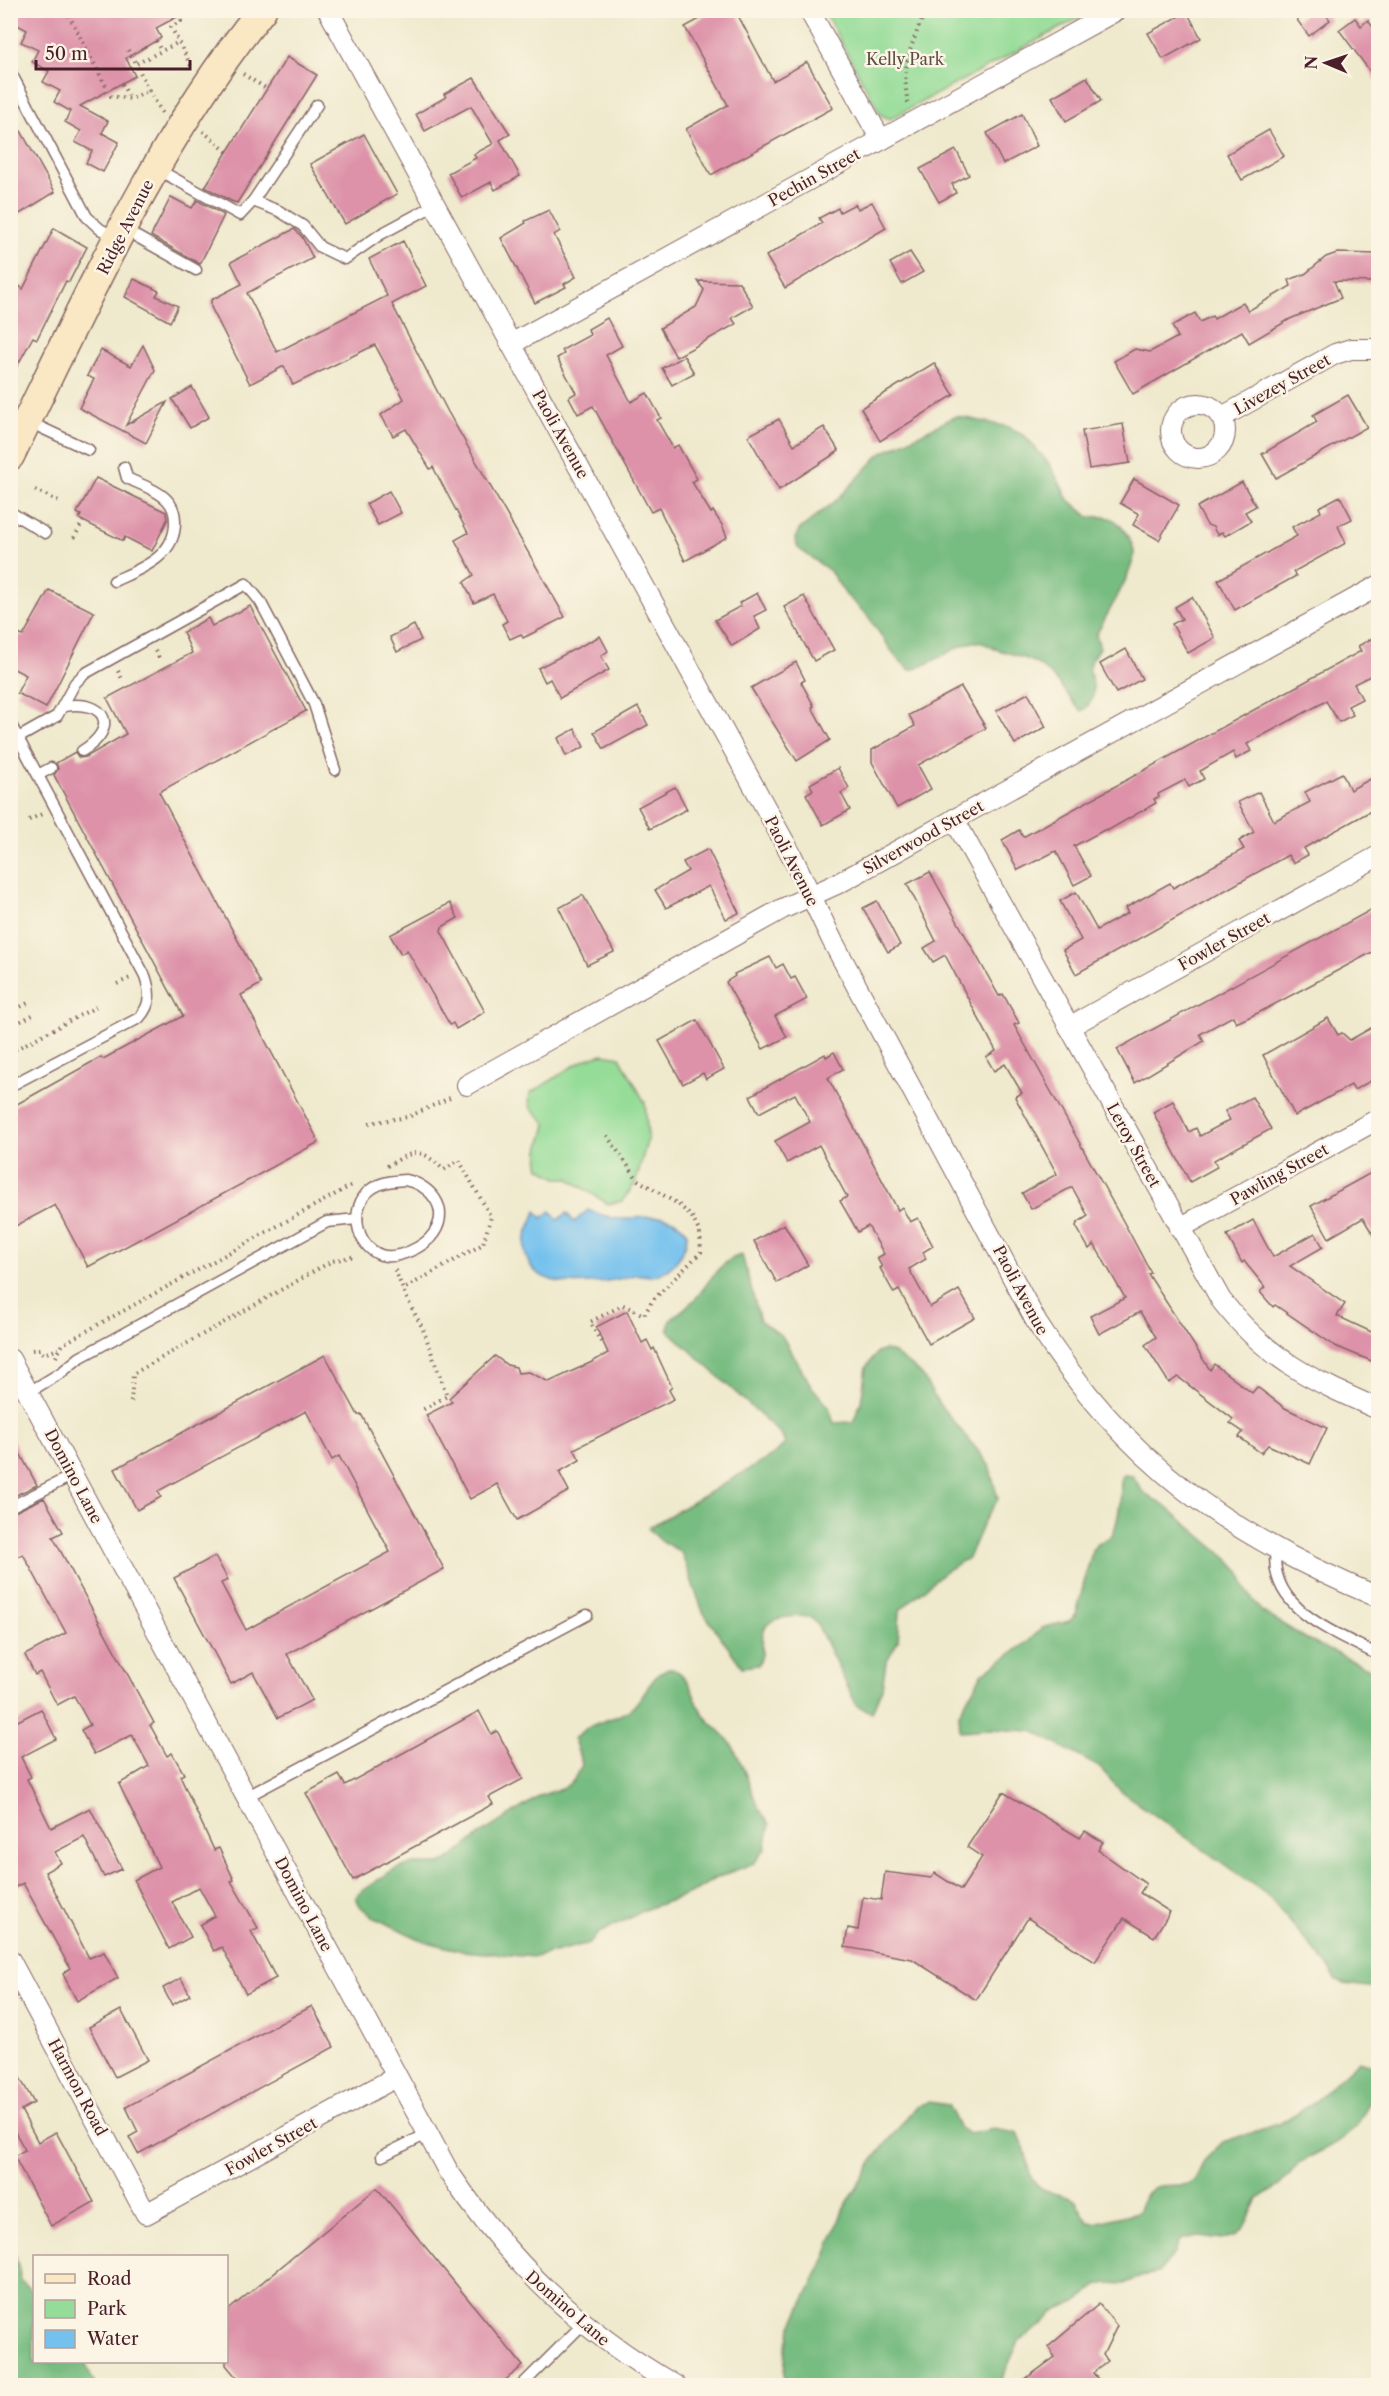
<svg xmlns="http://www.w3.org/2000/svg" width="1389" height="2396" font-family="'Libre Caslon Text',serif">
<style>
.green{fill:#94dc97;stroke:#6f7e61;stroke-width:1.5}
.forest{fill:#77bc80;stroke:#606e56;stroke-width:1.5}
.water{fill:#74c1ee;stroke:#5f708c;stroke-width:1.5}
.building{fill:#dd92a9}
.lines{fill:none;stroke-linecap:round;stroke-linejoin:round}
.lane-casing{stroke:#846664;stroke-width:13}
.street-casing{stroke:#846664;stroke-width:22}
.secondary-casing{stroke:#846664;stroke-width:31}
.path{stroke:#846664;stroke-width:4;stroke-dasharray:1.5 4.5;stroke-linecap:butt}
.lane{stroke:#fff;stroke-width:10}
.street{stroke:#fff;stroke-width:20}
.secondary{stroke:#fae7c3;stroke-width:28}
.labels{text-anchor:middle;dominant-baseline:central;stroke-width:5;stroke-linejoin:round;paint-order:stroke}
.park-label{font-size:16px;fill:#5c4e46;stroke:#fcf5e5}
.street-label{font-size:16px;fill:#4a1f2b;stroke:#fcf5e5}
</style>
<rect width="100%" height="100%" fill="#fcf5e5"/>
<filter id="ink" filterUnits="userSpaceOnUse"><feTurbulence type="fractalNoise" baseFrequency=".0167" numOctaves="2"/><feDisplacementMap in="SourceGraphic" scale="12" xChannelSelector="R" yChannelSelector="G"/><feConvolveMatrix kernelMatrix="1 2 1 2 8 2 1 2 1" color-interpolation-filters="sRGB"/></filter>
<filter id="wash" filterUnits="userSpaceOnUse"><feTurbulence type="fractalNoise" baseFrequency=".008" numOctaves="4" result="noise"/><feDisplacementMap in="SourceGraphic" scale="24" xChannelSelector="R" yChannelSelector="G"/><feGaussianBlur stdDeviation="1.35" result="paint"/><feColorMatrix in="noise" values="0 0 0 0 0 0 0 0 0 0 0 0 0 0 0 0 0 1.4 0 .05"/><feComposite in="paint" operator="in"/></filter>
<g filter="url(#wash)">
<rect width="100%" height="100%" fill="#efe9cd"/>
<g class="green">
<path d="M824,11H1092L890,119L881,115Z"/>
<path d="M603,1054L620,1057L645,1103L648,1138L635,1184L622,1201L608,1204L568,1178H557L540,1168C535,1150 543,1142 546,1124C538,1109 526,1115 530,1093C558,1079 572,1061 603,1054Z"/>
</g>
<g class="forest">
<path d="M956,416L1009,427L1026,437L1050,465L1068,499L1089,517C1108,516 1115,516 1125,532C1129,537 1134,547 1134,554C1132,575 1106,615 1096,635L1100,648C1097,652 1093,656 1091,660C1084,678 1106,692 1082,711C1073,704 1068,695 1061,686C1039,660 1029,659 999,650C990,648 983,640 973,642C951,647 935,664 910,670L896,657L867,615L846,595L830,571L798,548L795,539L799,530L839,498L880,454Z"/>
<path d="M742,1255L760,1321L782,1336L812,1387L829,1407L834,1423L853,1422L861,1402L866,1367L877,1353L885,1350L894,1353L921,1374L939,1404L979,1452L989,1465L998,1499L985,1519L968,1558L945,1571L900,1610L898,1641L886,1662L882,1688L872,1712L857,1706L816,1622L809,1617C795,1615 766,1616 763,1633C761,1645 765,1653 758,1665L742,1667L703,1612L681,1552L660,1540L648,1528L772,1456L785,1444L782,1436L770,1424L668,1330L670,1320C679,1313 688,1306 696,1298C711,1281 718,1261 742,1255Z"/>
<path d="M1124,1475L1133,1476L1142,1491L1169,1509L1229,1560L1241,1573L1246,1590L1261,1611L1310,1641L1378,1673V1988L1344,1984L1337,1981L1327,1965L1266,1894L1122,1792L1099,1767L1033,1731L988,1729L960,1731L959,1713L982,1674L1029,1641L1042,1628L1069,1621L1076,1615L1092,1551L1097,1544L1112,1536C1120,1517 1121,1497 1121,1477Z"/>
<path d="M668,1668C691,1672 692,1697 703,1714C710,1724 722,1731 729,1741C747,1765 751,1804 770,1824L765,1849L754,1863L714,1879L690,1894L649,1908L599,1933L589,1943L535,1957L462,1951L424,1941L373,1917L360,1906L356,1897L363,1890L393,1870L412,1864H439L447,1861L485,1831L540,1796L565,1787L573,1781L582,1765L574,1739C591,1719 618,1721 633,1707C646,1694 650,1677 668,1668Z"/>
<path d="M1358,2061L1377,2066L1378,2086L1357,2125L1343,2139L1299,2163L1280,2185L1258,2199L1244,2227L1236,2235L1224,2239L1198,2236L1180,2240L1175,2252L1158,2273L1141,2276L1125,2284L1106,2283L1098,2286L1076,2302L1053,2312L1042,2325L1019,2341L999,2385H783L786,2349L790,2330L826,2256L843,2210L873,2160L916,2106L929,2102L948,2105L959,2127L969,2134L994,2129L1016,2133C1032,2149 1021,2173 1040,2187C1051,2195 1064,2194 1075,2200L1088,2222L1095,2223L1138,2212C1152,2176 1158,2189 1189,2184L1195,2180L1204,2161L1223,2142L1281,2123L1314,2102Z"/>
<path d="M11,2235L21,2280L34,2294V2362H85L95,2385H11Z"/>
</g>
<path class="water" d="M588,1210C598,1214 609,1218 620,1219C644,1219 672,1208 687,1233C687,1251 674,1270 656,1275C650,1278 641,1273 634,1275C605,1284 531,1296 525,1251C523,1237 532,1224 536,1211L542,1218L551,1211L558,1220L567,1213L574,1222Z"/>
<g id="blocks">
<g class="building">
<path d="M10,10H190L156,28L161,38L126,58L135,76L80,106L108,121L102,133L119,142L103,172L86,163L92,151L75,142L81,131L65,122L70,111L54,102L60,91L43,82L49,71L32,62L38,50L21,42L27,30L10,21Z"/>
<path d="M716,10H735L773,81L807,62L833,108L711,175L686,129L728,105L685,27Z"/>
<path d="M1310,10H1323L1330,20L1309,36L1297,20Z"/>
<path d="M1187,12L1201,38L1163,59L1148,33Z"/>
<path d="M1355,18L1361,26L1368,20L1378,35V82L1339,30Z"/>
<path d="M287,57L317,75L237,203L231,201L205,187Z"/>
<path d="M1087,77L1101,101L1066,121L1052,97Z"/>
<path d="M474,78L510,134L500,140L520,176L495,190L491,182L462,198L448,173L476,158L474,154L493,144L471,106L425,131L416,114L446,97L444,94Z"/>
<path d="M1022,114L1037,146L1003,164L987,133Z"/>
<path d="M1269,130L1284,156L1242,180L1227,154Z"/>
<path d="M21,131L55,192L10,220V137Z"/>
<path d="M364,134L397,194L345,224L310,164Z"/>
<path d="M956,150L969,175L952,184L956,193L939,202L920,169Z"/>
<path d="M171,197L192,208L197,200L224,215L200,264L151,236Z"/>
<path d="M872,202L886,228L785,288L766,256L822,223L819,218L838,208L840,212L855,204L858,209Z"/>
<path d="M549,210L560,231L554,235L576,277L564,284L566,287L535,303L501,238L526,223L525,221Z"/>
<path d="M54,228L87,247L69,282L66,281L37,339L33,337L10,379V278L23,289Z"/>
<path d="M294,229L302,237L313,258L247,293L277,352L387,296L369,259L403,241L426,286L392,304L448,412L565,617L523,638L521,634L510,639L502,624L507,621L493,594L474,603L464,582L474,575L455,540L468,533L433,467L430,469L406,429L393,436L381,415L404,399L375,345L293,385L284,366L250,384L211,307V300L242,284L231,262Z"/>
<path d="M910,252L923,272L902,284L890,263Z"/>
<path d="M1337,253L1378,254V282L1334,281L1341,298L1290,319L1249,343L1242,331L1133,394L1114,361L1135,349L1150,352L1178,337L1172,326L1195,313L1200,322L1212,316L1214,319L1243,302L1248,311L1291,286L1289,280L1305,274L1326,257Z"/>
<path d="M134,279L159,291L156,296L178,306L170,322L125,297Z"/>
<path d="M698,281L739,282L753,306L732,318L736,324L676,357L660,328L696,307L704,290Z"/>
<path d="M607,318L622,346L606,355L631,402L647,393L661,418L657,420L673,448L678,445L697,479L692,482L711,513L713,511L722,525L727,537L685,561L659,508L651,512L593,406L578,414L569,397L576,393L557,358L564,354L562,350L590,335L588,329Z"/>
<path d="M143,345L155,370L126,425L167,402L146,443L79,408L94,379L87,376L101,350L131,366Z"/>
<path d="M684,356L694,373L672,385L662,368Z"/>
<path d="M934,363L954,395L880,441L861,408Z"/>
<path d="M192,387L209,417L190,428L172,399Z"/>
<path d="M1348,395L1367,427L1276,478L1262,454L1317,422L1313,415Z"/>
<path d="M779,419L794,445L824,427L839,451L779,490L748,436Z"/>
<path d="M1123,424L1130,463L1089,469L1082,431Z"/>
<path d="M96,478L166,512L167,520L152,551L125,537L123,541L79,519L81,515L77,513Z"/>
<path d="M1134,479L1179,505L1159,540L1133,525L1139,514L1120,503Z"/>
<path d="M1242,482L1256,506L1245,512L1251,521L1225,536L1222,532L1217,535L1213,527L1207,525L1197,507Z"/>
<path d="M389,491L401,513L378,525L366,504Z"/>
<path d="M1340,496L1352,519L1338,526L1346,543L1293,572L1296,576L1235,610L1218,580L1297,536L1292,527L1321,512L1319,507Z"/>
<path d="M49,590L94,612L46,708L17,693L26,675L10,667V644L16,633L23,636Z"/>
<path d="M757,593L766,610L754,616L760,629L732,646L715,620L741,606L739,603Z"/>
<path d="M804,596L834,650L814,661L784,607Z"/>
<path d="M1192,597L1215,638L1188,653L1172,624L1182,619L1175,607Z"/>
<path d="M250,606L306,711L159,792L261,984L241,995L319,1142L88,1267L55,1205L10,1229V1108L101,1057L103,1059L183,1016L54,775L58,769L56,763L75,752L79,758L86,757L126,734L107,698L192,653L183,632L208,618L212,626Z"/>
<path d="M414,625L421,640L397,652L390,637Z"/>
<path d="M1378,635V683L1374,674L1354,684L1362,699L1348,706L1353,715L1339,722L1326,701L1247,744L1251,751L1236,759L1233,752L1200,771L1204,779L1189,787L1185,780L1158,794L1159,797L1154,799L1156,803L1107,831L1106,829L1074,846L1091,876L1074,885L1056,851L1018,870L1002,840L1019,830L1023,837L1361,651L1358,646Z"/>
<path d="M600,636L608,651L601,656L609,670L560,698L550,679L545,682L538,668Z"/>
<path d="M1126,649L1142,679L1116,693L1100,664Z"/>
<path d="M796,662L805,680L801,682L814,706L812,707L830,740L797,761L751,688Z"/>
<path d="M961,687L986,728L918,765L931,789L897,808L872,762V750L915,726L909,715Z"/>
<path d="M1028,693L1046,727L1015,744L996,711Z"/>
<path d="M638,707L648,725L604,749L594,732Z"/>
<path d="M575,729L584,747L566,756L558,738Z"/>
<path d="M838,768L849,788L841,793L850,810L823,825L806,794L813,790L810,784Z"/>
<path d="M1342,773L1350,790L1378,775V807L1304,848L1308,855L1293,863L1288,855L1076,974L1063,950L1081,940L1060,901L1076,892L1097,930L1128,913L1125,908L1170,883L1173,888L1244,849L1239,841L1254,832L1238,802L1259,792L1274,821L1310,802L1305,792Z"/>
<path d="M675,787L687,809L650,829L638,807Z"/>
<path d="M708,849L739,913L726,919L709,886L666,908L655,890L688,871L683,862Z"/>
<path d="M930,872L999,996L1003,994L1019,1023L1014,1025L1128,1230L1151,1273L1148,1274L1210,1370L1214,1364L1252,1393L1257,1387L1285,1408L1327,1428L1310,1464L1268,1445L1261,1453L1239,1437L1243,1432L1230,1423L1233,1419L1178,1377L1169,1383L1145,1345L1156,1337L1140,1312L1099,1334L1090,1316L1125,1298L1094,1244L1089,1249L1076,1226L1077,1223L1088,1216L1072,1187L1031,1209L1022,1193L1057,1174L1015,1097L1022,1093L1005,1064L994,1071L986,1057L996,1051L945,955L933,962L924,948L936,941L907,884Z"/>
<path d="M583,895L614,952L587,965L559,908Z"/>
<path d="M877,901L900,945L888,952L863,908Z"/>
<path d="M450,903L458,918L442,927L441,931L485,1012L456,1029L453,1023L450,1025L407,950L401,954L390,935Z"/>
<path d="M1378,906V949L1260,1012L1236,1023L1233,1016L1200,1034L1204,1041L1135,1083L1117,1049Z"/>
<path d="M770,957L776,968L783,964L791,979L795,977L807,999L775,1016L787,1037L763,1049L726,982L735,976L734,974Z"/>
<path d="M1328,1018L1338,1035L1342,1033L1350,1040L1378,1024V1077L1354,1090L1351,1085L1295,1116L1263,1055Z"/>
<path d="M697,1020L724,1069L706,1079L703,1073L683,1084L659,1041Z"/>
<path d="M834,1052L843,1069L828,1078L898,1210L902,1207L910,1222L918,1218L933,1246L923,1252L926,1259L909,1269L930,1307L959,1290L975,1318L929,1344L899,1290L894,1293L880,1268L882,1267L877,1258L884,1254L868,1226L858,1232L840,1201L847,1197L819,1145L787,1163L775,1141L810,1122L795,1094L759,1113L750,1096L825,1054L826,1057Z"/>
<path d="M1252,1097L1271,1129L1214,1160L1217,1167L1190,1182L1153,1112L1173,1101L1189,1132L1196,1128L1200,1136L1230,1120L1225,1111Z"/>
<path d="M1378,1169V1243L1363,1218L1329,1238L1311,1206Z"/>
<path d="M1253,1220L1273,1257L1315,1233L1323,1247L1290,1266L1345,1304L1337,1316L1378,1335V1351L1374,1362L1335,1346L1275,1305L1273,1307L1260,1292L1265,1287L1244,1261L1242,1263L1227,1235Z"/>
<path d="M784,1224L808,1265L777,1283L754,1241Z"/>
<path d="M627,1311L642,1343L647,1340L652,1350L654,1348L672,1387L669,1390L674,1399L574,1449L580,1460L559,1472L569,1491L517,1520L497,1484L470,1499L426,1415L452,1402L449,1398L495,1356L507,1365L516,1367L518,1373L529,1372L549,1382L592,1362L608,1353L596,1327Z"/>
<path d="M325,1355L358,1415L361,1414L444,1569L287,1654L312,1700L278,1718L253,1672L231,1684L174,1578L215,1556L228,1580L221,1583L246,1630L390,1552L339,1456L332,1460L306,1411L158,1491L161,1497L137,1510L115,1469Z"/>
<path d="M10,1435L37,1485L10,1498Z"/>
<path d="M44,1498L63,1532L53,1537L154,1723L150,1725L167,1756L172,1753L184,1774L180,1776L214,1850L219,1848L234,1880L231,1881L258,1928L251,1931L276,1978L246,1994L222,1947L214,1951L200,1925L215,1916L199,1887L172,1902L191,1937L169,1949L134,1880L159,1867L119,1784L149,1766L132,1735L94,1754L81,1730L90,1725L74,1696L57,1705L40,1672L35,1675L25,1655L66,1633L23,1554L10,1560V1514Z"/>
<path d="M41,1709L56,1739L21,1757L31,1777L27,1779L51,1828L90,1808L122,1869L104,1877L84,1837L55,1852L61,1863L45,1872L89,1958L104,1952L118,1978L77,2001L63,1974L70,1968L23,1883L16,1887L10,1875V1725Z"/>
<path d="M479,1711L491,1734L497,1731L523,1779L489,1797L493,1804L353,1880L306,1793L339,1775L345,1785Z"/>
<path d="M1003,1792L1080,1838L1085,1831L1103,1842L1098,1850L1146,1884L1140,1893L1170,1912L1154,1937L1124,1918L1095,1962L1028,1918L976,2000L912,1959L845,1947L848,1928L858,1930L863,1897L881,1900L885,1872L931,1878L935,1873L961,1890L982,1857L967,1847Z"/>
<path d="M181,1978L190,1995L172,2005L163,1988Z"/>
<path d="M312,2006L334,2047L138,2154L129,2137L138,2132L126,2107Z"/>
<path d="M121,2010L148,2060L115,2077L89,2027Z"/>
<path d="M10,2060L34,2103L21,2110L38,2142L56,2132L94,2202L51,2226L14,2156L25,2150L10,2123Z"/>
<path d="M377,2188L523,2366L499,2385H243L226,2365V2312Z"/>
<path d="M1099,2304L1117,2326L1103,2355L1108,2361L1093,2373L1103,2385H1017L1055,2357L1048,2347Z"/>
</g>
</g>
</g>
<g filter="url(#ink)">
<use href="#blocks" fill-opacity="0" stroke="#846664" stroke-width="1.5"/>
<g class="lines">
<g class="lane-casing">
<g id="lane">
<path d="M10,71L87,217L100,229L117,238"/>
<path d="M155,168L240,215L253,201L317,105"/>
<path d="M253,201L279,211L303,226L320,247L345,259L381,234L435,205"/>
<path d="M123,229L196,270"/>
<path d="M29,422L89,450"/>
<path d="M10,512L45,533"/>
<path d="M114,581C140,569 176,557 175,521C175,513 173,506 167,500C158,490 139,484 127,478L124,467"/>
<path d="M64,706C106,699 120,728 82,751"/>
<path d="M10,723L145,976C151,993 151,1005 139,1018L10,1086"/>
<path d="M18,738L57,716L75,683L84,674L246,584L260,601L314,704L335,770"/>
<path d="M38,775L51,768"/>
<path d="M405,1180C429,1184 451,1208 434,1233C425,1247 397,1260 381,1255C355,1246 349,1207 370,1190C380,1182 392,1181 405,1180Z"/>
<path d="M29,1392L62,1372L79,1358L327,1222L357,1219"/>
<path d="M10,1507L73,1475"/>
<path d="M1276,1550C1267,1609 1335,1632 1378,1655"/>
<path d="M246,1797L587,1615"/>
<path d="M382,2156L427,2134"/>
<path d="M521,2386L583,2324"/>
</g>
</g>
<g class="street-casing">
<g id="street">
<path d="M328,10L792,856L832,940L1037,1323C1126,1464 1227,1534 1378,1597"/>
<path d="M809,10L881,140"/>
<path d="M511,344L1117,10"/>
<circle cx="1198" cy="431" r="27"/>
<path d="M1222,417L1335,354L1351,349H1378"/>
<path d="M954,819L1221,1300C1268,1360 1310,1379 1378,1409"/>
<path d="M1069,1027L1378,856"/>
<path d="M467,1085L782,909L839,883L1378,586"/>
<path d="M1180,1228L1378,1119"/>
<path d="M10,1359L448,2171C510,2263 579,2330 676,2386"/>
<path d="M10,1960L146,2214L396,2077"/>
</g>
</g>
<g class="secondary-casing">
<path id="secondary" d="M10,456C85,303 154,144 262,10"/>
</g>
<g class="path">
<path d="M66,10L111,96L131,99L149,90L162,113"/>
<path d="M175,10L181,21L171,27L179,42"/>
<path d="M129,15L137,10"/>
<path d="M156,41L161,51"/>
<path d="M128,50L136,64"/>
<path d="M243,74L267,89"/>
<path d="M122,84L130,99"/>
<path d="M149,90L136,64L179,42L191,66"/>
<path d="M908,103C900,62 912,48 925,10"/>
<path d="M203,131L227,152"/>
<path d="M35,490L61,502"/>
<path d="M74,538L83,521"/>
<path d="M155,651L161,661"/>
<path d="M118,671L123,681"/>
<path d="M29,820L42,814"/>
<path d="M117,984L130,978"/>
<path d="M10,1012L30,1002"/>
<path d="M10,1027L36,1013"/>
<path d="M10,1052L96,1007"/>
<path d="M369,1123L408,1117L452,1097"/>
<path d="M387,1166C416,1150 418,1146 444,1170L459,1160L491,1217L483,1244L402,1290"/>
<path d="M395,1270L406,1297L423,1329L447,1396L422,1410"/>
<path d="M601,1342L590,1322L623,1305L644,1315L653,1300L701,1252L700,1233L692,1217L678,1204L638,1180L605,1133"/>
<path d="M32,1350L40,1349L43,1354L59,1349"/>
<path d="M56,1357L63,1344L354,1184"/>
<path d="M131,1402L133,1374L332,1261L356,1256"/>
</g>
<use href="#lane" class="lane"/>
<use href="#street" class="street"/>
<use href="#secondary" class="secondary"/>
</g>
</g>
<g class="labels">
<g class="park-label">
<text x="905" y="59">Kelly Park</text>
</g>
<g class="street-label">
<text transform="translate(814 177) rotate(-29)">Pechin Street</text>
<text transform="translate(125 227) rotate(-63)">Ridge Avenue</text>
<text transform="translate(1282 384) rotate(-29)">Livezey Street</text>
<text transform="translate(561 434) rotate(61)">Paoli Avenue</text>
<text transform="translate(923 837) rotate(-29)">Silverwood Street</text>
<text transform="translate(792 861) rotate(63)">Paoli Avenue</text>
<text transform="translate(1224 941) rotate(-29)">Fowler Street</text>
<text transform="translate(1134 1145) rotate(61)">Leroy Street</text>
<text transform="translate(1279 1174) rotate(-29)">Pawling Street</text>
<text transform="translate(1021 1290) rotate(62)">Paoli Avenue</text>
<text transform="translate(74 1476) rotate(62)">Domino Lane</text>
<text transform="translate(304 1904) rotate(62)">Domino Lane</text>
<text transform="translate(78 2087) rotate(62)">Harmon Road</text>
<text transform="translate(271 2146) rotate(-29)">Fowler Street</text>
<text transform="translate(568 2308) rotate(41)">Domino Lane</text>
</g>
</g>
<rect width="1389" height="2396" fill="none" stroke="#fcf5e5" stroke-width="36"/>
<rect x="33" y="2255" width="195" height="108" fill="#fcf5e5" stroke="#b59f9b" stroke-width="1.5"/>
<rect x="45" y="2274" width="30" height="9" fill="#fae7c3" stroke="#b59f9b" stroke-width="1.5"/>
<text x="87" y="2285" font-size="18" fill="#4a1f2b">Road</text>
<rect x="45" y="2300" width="30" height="18" fill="#94dc97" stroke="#b59f9b" stroke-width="1.5"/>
<text x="87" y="2315" font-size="18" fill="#4a1f2b">Park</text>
<rect x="45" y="2330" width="30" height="18" fill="#74c1ee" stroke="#b59f9b" stroke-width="1.5"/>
<text x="87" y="2345" font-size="18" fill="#4a1f2b">Water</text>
<g transform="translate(1326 63) rotate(272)" stroke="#fcf5e5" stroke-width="4.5" paint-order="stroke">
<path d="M0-4.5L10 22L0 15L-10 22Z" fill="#4a1f2b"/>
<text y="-9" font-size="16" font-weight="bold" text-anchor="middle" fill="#4a1f2b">N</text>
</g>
<path d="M36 60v9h154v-9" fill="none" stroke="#4a1f2b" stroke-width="3"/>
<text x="45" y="60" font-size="18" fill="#4a1f2b" stroke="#fcf5e5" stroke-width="4.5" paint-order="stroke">50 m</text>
</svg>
